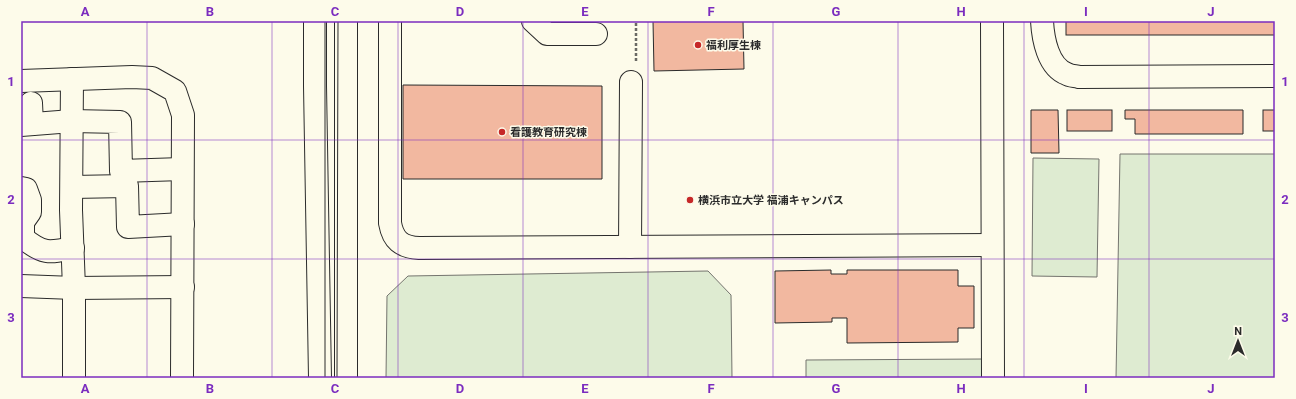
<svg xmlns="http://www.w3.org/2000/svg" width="1296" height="399" font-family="Roboto,'Noto Sans JP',sans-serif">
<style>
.green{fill:#deebd1;stroke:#74746e}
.building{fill:#f2b8a0;stroke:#2b2b2b}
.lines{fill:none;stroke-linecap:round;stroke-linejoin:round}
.minor-casing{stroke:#2b2b2b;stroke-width:24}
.path{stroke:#6a6964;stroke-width:2.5;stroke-dasharray:3 2;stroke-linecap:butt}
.minor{stroke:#fdfbea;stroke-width:22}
.tram{stroke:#2b2b2b;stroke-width:1}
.grid{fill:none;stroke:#7b2cbf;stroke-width:1;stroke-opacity:0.55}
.poi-dot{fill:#c62828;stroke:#fdfbea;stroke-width:1.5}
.labels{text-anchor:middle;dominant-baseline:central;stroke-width:3;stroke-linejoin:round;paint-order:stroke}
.poi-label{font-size:11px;font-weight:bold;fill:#2b2b2b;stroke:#fdfbea;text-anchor:start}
.neatline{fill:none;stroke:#7b2cbf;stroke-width:1.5}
.grid-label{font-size:13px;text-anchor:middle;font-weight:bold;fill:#7b2cbf}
</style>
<rect width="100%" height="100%" fill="#fdfbea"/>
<g class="green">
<path d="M1120,154H1275V378H1116Z"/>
<path d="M1033,158L1099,159L1097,277L1032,276Z"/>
<path d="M708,271L731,295L732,378H386L387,296L408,276Z"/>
<path d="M983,359V378H806V360Z"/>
</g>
<g class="building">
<path d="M653,21H743L744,69L654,71Z"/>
<rect x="1066" y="21" width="209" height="14"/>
<path d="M403,85L602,86V179H403Z"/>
<path d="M1031,110H1058L1059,153H1031Z"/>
<rect x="1067" y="110" width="45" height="21"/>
<path d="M1125,110H1243V134H1135V119H1125Z"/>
<rect x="1263" y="110" width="12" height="21"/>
<path d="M831,270V274H847V270H958V286H974V328H958V342L847,343V318H832V322L775,323V271Z"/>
</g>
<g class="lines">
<g class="minor-casing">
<g id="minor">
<path d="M315,21V86L320,378"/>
<path d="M390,21V223C393,240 401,247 419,248L992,245"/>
<path d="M533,21L547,34H596"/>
<path d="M992,21L993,378"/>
<path d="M1042,21C1043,39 1048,67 1067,74C1070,76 1075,76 1079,77L1275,76"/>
<path d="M72,79L71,210L74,288V378"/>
<path d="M21,81L132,77L152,78L175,91L183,115L182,378"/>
<path d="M31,103L32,124"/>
<path d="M21,125L72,121L120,122L121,171L182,169"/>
<path d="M72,187L127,186L128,227L183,224"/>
<path d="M21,188L26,189L30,200V212L23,222V238C43,254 48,253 73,248"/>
<path d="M630,247L631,82"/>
<path d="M21,286L74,288L183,287"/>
<path d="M346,378V21"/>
</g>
</g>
<path class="path" d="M636,61V21"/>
<use href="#minor" class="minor"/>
<g class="tram">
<path d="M325,21V378"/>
<path d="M337,378L338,21"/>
</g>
</g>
<path class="grid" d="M147,21V378M272,21V378M398,21V378M523,21V378M648,21V378M773,21V378M898,21V378M1024,21V378M1149,21V378M21,140H1275M21,259H1275"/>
<g class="poi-dot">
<circle cx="698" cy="45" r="4"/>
<circle cx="502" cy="132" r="4"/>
<circle cx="690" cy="200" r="4"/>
</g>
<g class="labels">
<g class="poi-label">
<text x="706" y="45">福利厚生棟</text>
<text x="510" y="132">看護教育研究棟</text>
<text x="698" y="200">横浜市立大学 福浦キャンパス</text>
</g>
</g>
<rect width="1296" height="399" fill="none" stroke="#fdfbea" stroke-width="44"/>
<g transform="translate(1238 341)" stroke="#fdfbea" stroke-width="3" paint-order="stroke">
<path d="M0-3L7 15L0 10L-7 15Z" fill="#2b2b2b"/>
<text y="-6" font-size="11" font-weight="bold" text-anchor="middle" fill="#2b2b2b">N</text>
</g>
<rect x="22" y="22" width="1252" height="355" class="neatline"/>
<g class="grid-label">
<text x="85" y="16">A</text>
<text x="210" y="16">B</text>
<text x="335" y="16">C</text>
<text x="460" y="16">D</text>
<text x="585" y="16">E</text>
<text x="711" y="16">F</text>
<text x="836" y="16">G</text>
<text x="961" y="16">H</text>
<text x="1086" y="16">I</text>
<text x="1211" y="16">J</text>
<text x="11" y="86">1</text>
<text x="1285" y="86">1</text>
<text x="11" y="204">2</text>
<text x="1285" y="204">2</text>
<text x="11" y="322">3</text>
<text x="1285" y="322">3</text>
<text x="85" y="393">A</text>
<text x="210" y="393">B</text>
<text x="335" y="393">C</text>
<text x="460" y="393">D</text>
<text x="585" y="393">E</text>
<text x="711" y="393">F</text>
<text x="836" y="393">G</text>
<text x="961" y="393">H</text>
<text x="1086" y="393">I</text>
<text x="1211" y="393">J</text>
</g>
</svg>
